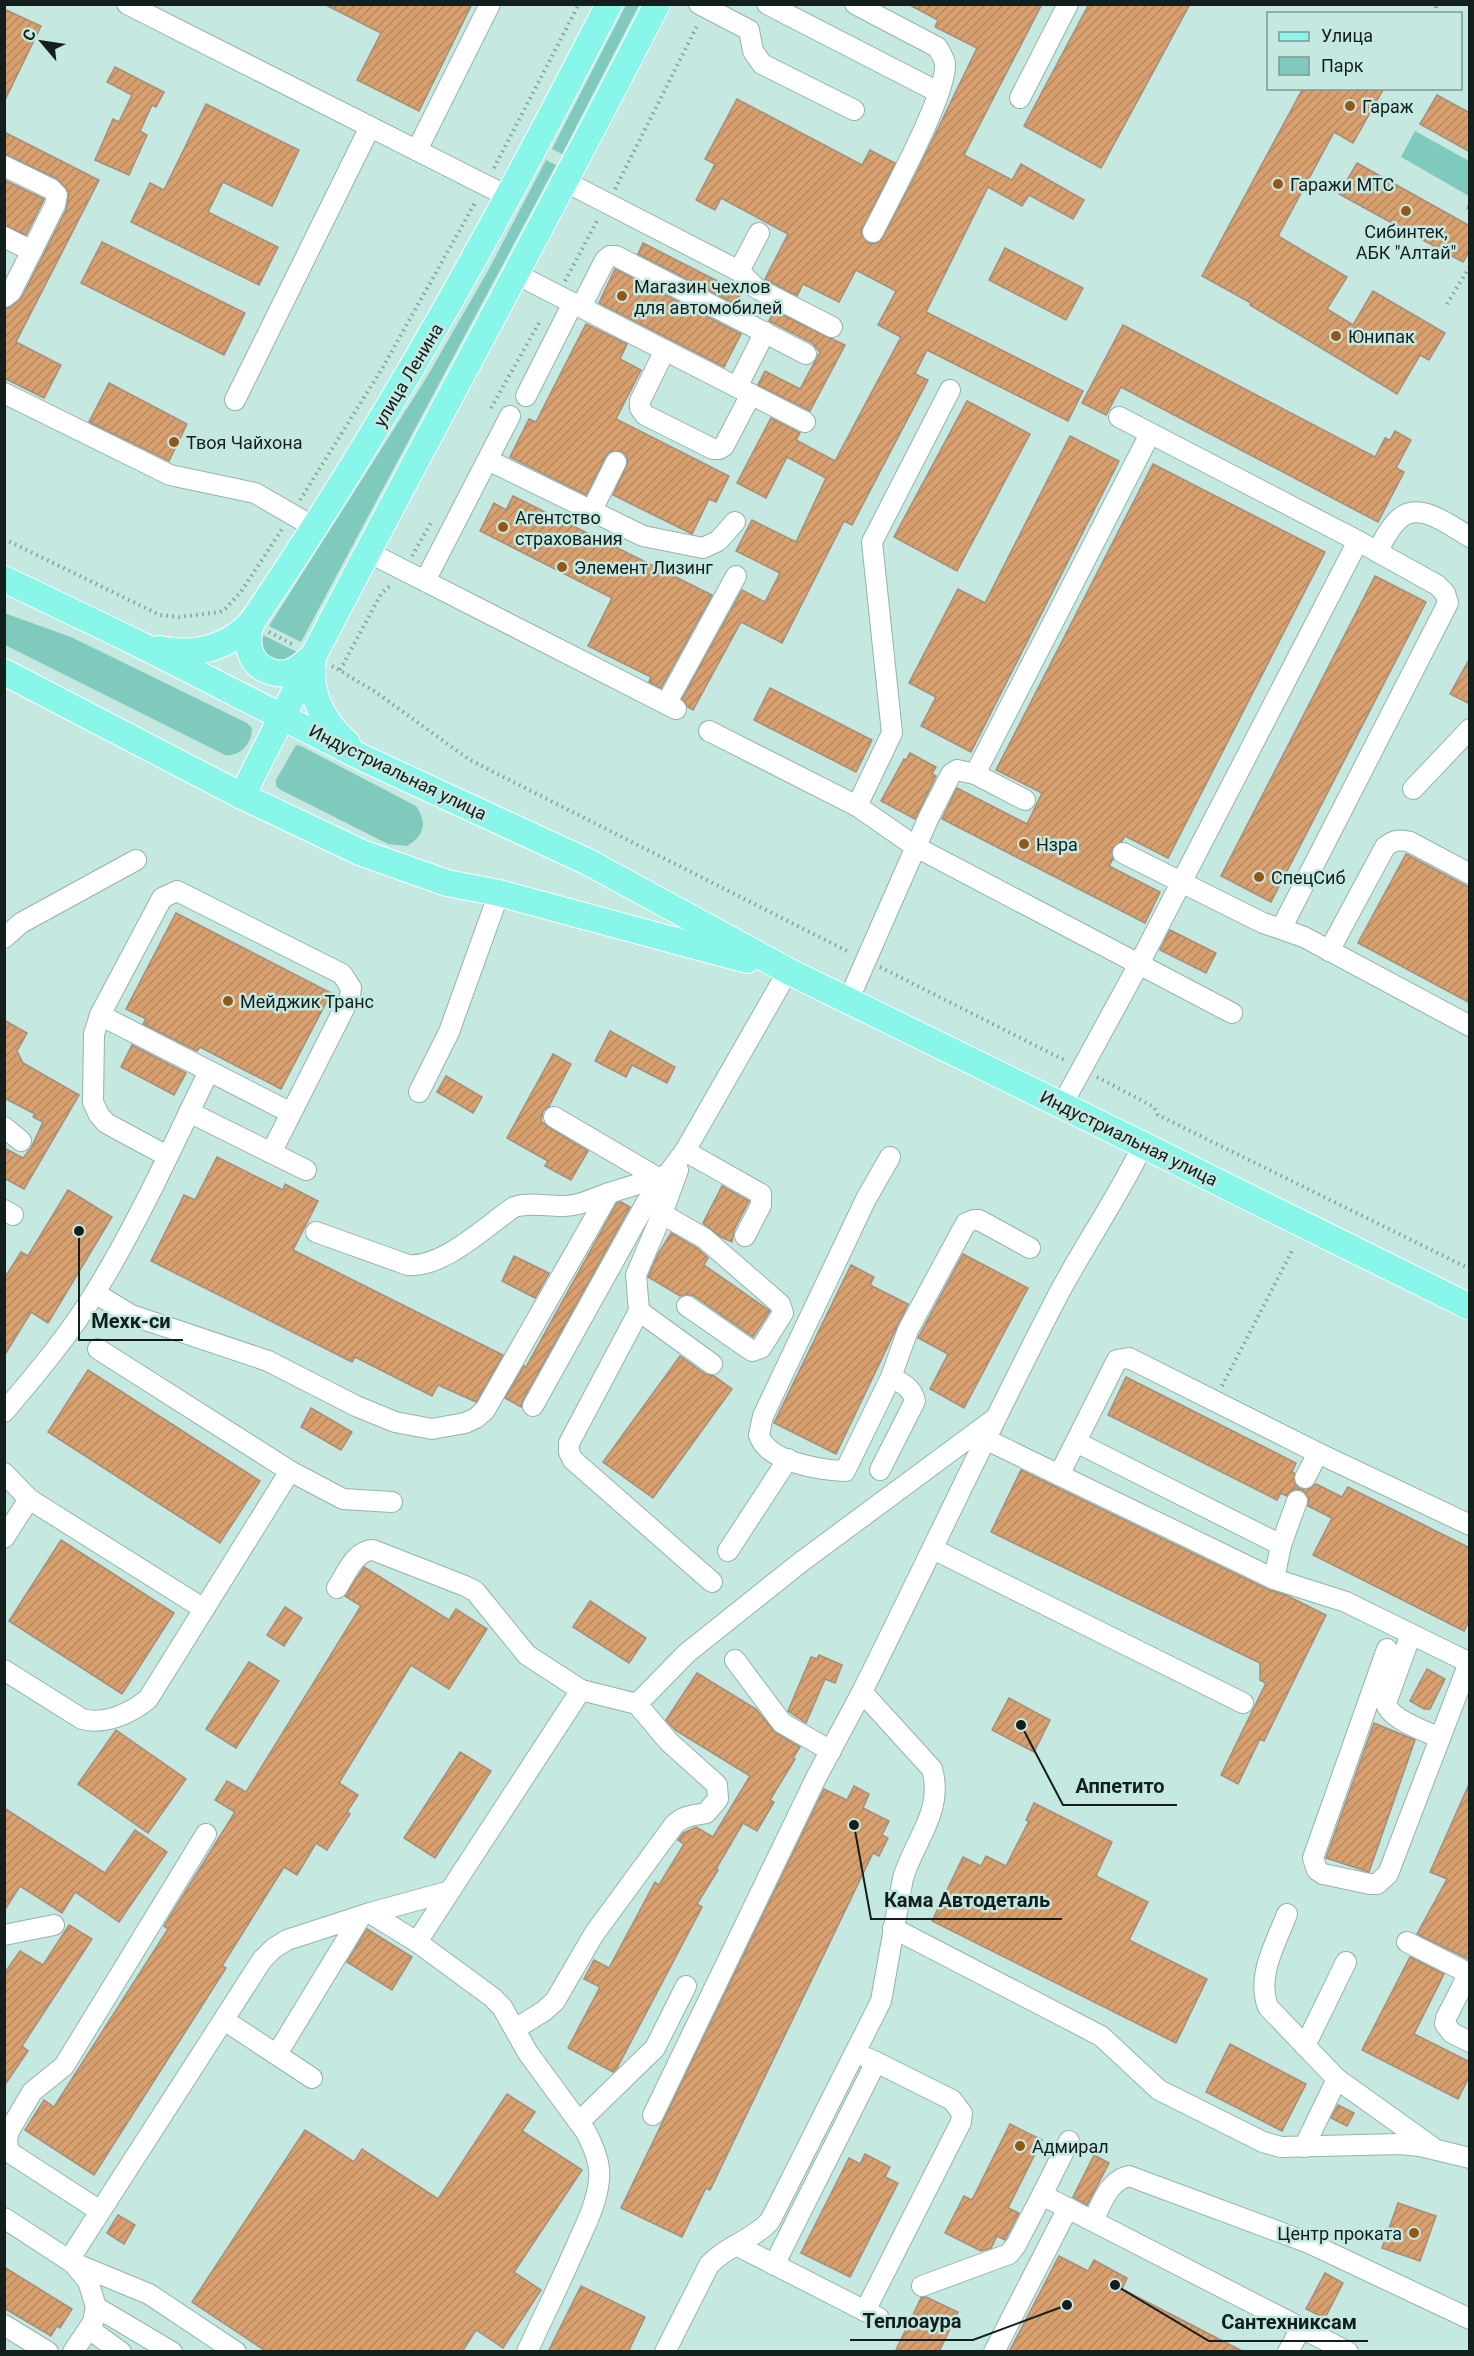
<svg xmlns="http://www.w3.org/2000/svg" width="1474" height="2356" font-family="Roboto,sans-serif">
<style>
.green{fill:#7fcabd}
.building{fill:url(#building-hatch);stroke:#a58e7c;stroke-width:1.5}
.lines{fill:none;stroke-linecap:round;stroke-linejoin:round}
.minor-casing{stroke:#93b4ad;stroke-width:22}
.major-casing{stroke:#fff;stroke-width:28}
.path{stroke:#849f9a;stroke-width:4;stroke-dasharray:1.5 4.5;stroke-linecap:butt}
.minor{stroke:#fff;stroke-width:20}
.major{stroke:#88f7e9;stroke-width:26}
.poi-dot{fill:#935717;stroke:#c5e8e1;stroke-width:2}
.labels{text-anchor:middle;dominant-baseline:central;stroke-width:5;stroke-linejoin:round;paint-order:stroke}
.poi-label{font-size:18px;fill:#121f1c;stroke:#c5e8e1;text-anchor:start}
.street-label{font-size:18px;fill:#121f1c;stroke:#c5e8e1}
.leader{fill:none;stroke:#121f1c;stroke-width:2}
.callout-dot{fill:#121f1c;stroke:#c5e8e1;stroke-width:2}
.callout-label{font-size:20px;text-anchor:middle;font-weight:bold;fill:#121f1c;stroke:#c5e8e1;stroke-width:5;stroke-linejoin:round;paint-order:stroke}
</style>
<defs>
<pattern id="building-hatch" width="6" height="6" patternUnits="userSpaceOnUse" patternTransform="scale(1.5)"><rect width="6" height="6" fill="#d8a06e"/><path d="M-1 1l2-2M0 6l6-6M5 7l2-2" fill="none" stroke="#b8895f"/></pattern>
</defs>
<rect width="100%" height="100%" fill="#c5e8e1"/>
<g class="green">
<path d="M626,5H639L562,154L552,149Z"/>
<path d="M1415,131L1469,161V196L1401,157Z"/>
<path d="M546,160L556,165L301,642L269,626L427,377L489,269Z"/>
<path d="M4,613L71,637L247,723L252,728C252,743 240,757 225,755L5,645Z"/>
<path d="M263,635L297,652C287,662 281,662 269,658L261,647Z"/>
<path d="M296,745L301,746L416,806C428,823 424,836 407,846L388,844L281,790L276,786V780Z"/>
</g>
<g class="building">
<path d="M324,4H472L419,111L357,80L381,33Z"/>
<path d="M908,4H1042L964,155L1012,180L1021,164L1084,200L1073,219L1029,195L1022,206L988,187L926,312L1083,391L1068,421L927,350L915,374L928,380L852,525L844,521L782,643L741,622L693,710L688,707L682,699L742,590L765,602L780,573L736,551L752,520L796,542L826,478L787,457L766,498L737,483L771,418L800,433L796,440L835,461L901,337L878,325L896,291L856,270L839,302L803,284L797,296L765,279L788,234L721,198L715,210L696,200L715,164L705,159L737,99L862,165L870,150L895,163L861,232L867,242L873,244L880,242L914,178L977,48L935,27L938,20Z"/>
<path d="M1089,4H1190L1101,168L1024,126Z"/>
<path d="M4,9L41,26L4,102Z"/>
<path d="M115,67L164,92L156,107L152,105L140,131L147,135L129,175L95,160L113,119L119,122L132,95L107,82Z"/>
<path d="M1303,88H1384L1353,143L1334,132L1278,236L1347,277L1327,309L1353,325L1373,291L1445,333L1429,360L1420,355L1397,394L1250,305L1251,303L1202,276Z"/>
<path d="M1437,95L1470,113V152L1420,124Z"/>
<path d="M206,104L299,150L272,206L223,182L208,212L278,247L259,285L131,222L150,183L164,190Z"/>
<path d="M4,132L99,180L16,342L61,365L44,398L4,378V309L11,307L22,297L66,210L69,192L56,178L4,154Z"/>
<path d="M1357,163L1470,226V250L1463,262L1339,194Z"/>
<path d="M4,180L44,199L26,235L4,225Z"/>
<path d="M102,242L245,313L224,355L81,283Z"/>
<path d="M643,243L741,293L735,304L638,254Z"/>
<path d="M1005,248L1083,288L1066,320L989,280Z"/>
<path d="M615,269L741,334L724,367L599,303Z"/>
<path d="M774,311L845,345L810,411L758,385L765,371L800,389L820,352L812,343L769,321Z"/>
<path d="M586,324L627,344L620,359L641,370L616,419L729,476L716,502L709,499L692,534L613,495L628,462L626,455L621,451L610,452L606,456L586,495L510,457L529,419L536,422Z"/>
<path d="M1123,325L1375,457L1385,438L1390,440L1395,431L1411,440L1396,468L1404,472L1378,522L1121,387L1106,415L1082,403Z"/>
<path d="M109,383L187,424L169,461L89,422Z"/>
<path d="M967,401L1030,434L957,571L894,537Z"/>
<path d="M1070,436L1119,461L971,752L921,726L936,697L909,683L958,589L985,603Z"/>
<path d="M1153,464L1325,552L1168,858L1125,836L1122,841L1112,848L1113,859L1109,866L1160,892L1145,923L942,819L957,788L1027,824L1042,793L996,770Z"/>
<path d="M513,496L712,595L661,688L649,682L651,677L588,646L612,598L480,531L494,503L506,510Z"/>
<path d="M1375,576L1426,602L1271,902L1221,876Z"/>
<path d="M1470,658V704L1450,694Z"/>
<path d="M770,688L872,740L856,772L754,720Z"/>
<path d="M910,753L936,767L932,774L936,776L915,819L881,801L904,759L906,760Z"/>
<path d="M1406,854L1470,888V1003L1358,943Z"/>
<path d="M176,913L331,993L281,1089L200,1047L197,1051L143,1024L146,1019L126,1009Z"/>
<path d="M1170,930L1216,953L1206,973L1160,950Z"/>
<path d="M4,1020L27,1033L17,1051L23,1063L79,1095L24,1189L4,1178V1148L23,1158L31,1148L43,1122L33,1117L35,1114L4,1098Z"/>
<path d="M610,1031L675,1067L667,1083L632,1065L626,1077L595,1061Z"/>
<path d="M132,1045L186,1073L174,1095L121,1067Z"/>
<path d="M553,1054L571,1064L549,1106L543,1111L541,1121L548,1127L588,1151L571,1180L545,1166L548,1161L507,1138Z"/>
<path d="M446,1076L482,1097L473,1113L437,1092Z"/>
<path d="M217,1157L283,1190L285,1184L318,1201L293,1250L503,1355L476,1402L438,1385L432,1396L355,1357L352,1362L151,1261L184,1195L195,1200Z"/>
<path d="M722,1186L749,1201L734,1230L732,1242L721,1237L703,1223Z"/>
<path d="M68,1190L112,1217L48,1323L31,1312L4,1356V1279L21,1252L28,1256Z"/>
<path d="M621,1202L630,1207L523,1400L521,1407L505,1398L524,1366L526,1367L617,1203Z"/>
<path d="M671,1233L697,1248L708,1258L704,1265L770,1311L753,1337L694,1296L687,1294L680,1296L648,1277L658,1254Z"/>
<path d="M963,1254L1028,1288L964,1408L930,1389L948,1354L918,1338Z"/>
<path d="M514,1256L549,1273L535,1298L502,1281Z"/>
<path d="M851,1265L874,1277L870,1285L908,1304L836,1454L774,1423Z"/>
<path d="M680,1356L705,1374L714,1376L732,1389L653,1498L603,1462Z"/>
<path d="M88,1370L260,1481L220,1543L48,1432Z"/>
<path d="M1126,1377L1296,1463L1292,1472L1294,1473L1295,1484L1300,1489L1311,1488L1316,1484L1342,1497L1348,1487L1470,1548V1619L1464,1631L1313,1555L1332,1518L1308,1506L1309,1498L1302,1490L1294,1489L1287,1496L1281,1493L1277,1500L1108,1415Z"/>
<path d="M311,1408L352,1432L341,1450L301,1427Z"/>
<path d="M1021,1470L1269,1590L1286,1595L1326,1615L1264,1741L1260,1739L1238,1784L1221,1775L1266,1683L1260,1680V1663L991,1532Z"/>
<path d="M61,1540L174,1613L122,1694L9,1621Z"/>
<path d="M364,1567L449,1620L456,1609L487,1629L449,1689L411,1665L339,1783L358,1795L347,1812L350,1814L327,1850L316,1843L297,1875L284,1867L222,1966L226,1968L94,2175L25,2130L44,2100L54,2107L168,1929L164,1926L235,1812L215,1800L227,1781L246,1792L361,1606L345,1596Z"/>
<path d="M590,1601L646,1638L629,1663L573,1627Z"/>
<path d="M285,1607L302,1618L284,1646L267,1635Z"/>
<path d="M819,1655L842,1665L835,1683L825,1679L806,1723L788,1711L811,1657L817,1659Z"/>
<path d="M249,1662L279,1681L236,1748L206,1729Z"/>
<path d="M1427,1669L1445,1679L1430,1709H1424L1410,1701Z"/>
<path d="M697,1673L756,1709L776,1733L800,1747L793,1758L795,1759L770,1800L774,1802L757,1831L743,1823L716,1869L718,1870L697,1904L702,1907L617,2068L613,2072L568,2048L600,1987L584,1979L594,1960L609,1968L655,1882L659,1885L684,1844L678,1840L683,1833L696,1827L713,1837L750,1776L675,1730L666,1720Z"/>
<path d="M1009,1698L1050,1720L1034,1752L992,1730Z"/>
<path d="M1374,1723L1415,1740L1369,1872L1326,1858Z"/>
<path d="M116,1730L186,1779L148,1833L78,1784Z"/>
<path d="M460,1752L491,1771L435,1858L404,1838Z"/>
<path d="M1470,1782V1960L1417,1934L1447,1879L1430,1872Z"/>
<path d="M854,1786L869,1794L863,1808L889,1821L882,1835L888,1838L879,1856L873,1853L710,2190L706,2188L682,2237L621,2208L824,1789L847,1800Z"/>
<path d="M1034,1803L1112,1842L1096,1876L1148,1902L1129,1940L1207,1979L1176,2043L932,1921L963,1857L981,1866L986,1856L1006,1866L1029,1821L1026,1820Z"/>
<path d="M4,1808L105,1873L135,1830L167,1852L119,1922L75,1892L62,1913L20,1886L4,1911Z"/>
<path d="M69,1925L92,1939L22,2046L28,2051L4,2086V1974L20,1951L43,1965Z"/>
<path d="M367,1929L412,1957L392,1990L347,1962Z"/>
<path d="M1410,1957L1444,1974L1414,2034L1470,2062V2075L1458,2099L1362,2050Z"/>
<path d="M1230,2044L1306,2084L1282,2131L1206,2092Z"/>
<path d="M507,2094L535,2112L522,2131L582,2170L514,2272L541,2290L503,2348L476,2330L462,2352H267L192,2302L305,2130L354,2162L362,2149L438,2199Z"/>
<path d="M1338,2105L1354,2113L1347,2126L1331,2118Z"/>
<path d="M1010,2124L1042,2140L1008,2208L1019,2213L1006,2238L1005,2240L997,2236L991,2248L981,2251L945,2233L964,2196L972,2200Z"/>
<path d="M865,2154L890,2167L885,2177L898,2183L850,2277L801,2253L849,2158L860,2164Z"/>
<path d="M1094,2155L1109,2163L1087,2205L1073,2197Z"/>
<path d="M1398,2203L1436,2216L1420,2261L1382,2248Z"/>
<path d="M118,2215L135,2225L124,2244L107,2233Z"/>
<path d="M1059,2256L1088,2271L1094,2260L1127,2278L1122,2289L1244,2352H1009Z"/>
<path d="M4,2267L72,2309L60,2328L57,2326L51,2336L4,2308Z"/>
<path d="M1325,2273L1343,2283L1325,2318L1306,2309Z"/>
<path d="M581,2286L645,2317L628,2352H548Z"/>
<path d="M926,2297L958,2312L939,2352H895L921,2298Z"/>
</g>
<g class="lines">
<g class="minor-casing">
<g id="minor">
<path d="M127,4L509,197"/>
<path d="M699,4L749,30L753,51L762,64L854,110"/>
<path d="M767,4L938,92"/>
<path d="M855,4L937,47C940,52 944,57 945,64C947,94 889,200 873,232"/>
<path d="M1020,98L1068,4"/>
<path d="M417,150L490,4"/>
<path d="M4,166L51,189L57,195L55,205L11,292L4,297"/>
<path d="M566,182L739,271L756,288L832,327"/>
<path d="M4,237L32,251"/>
<path d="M739,271L759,233"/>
<path d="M516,274L805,422"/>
<path d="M581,307L605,260L610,256H616L806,354"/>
<path d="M665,350L640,401V408L645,415L713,449H719L724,446L751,394"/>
<path d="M737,387L765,332"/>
<path d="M950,390L872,542L892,733L857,806L916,847L1232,1013"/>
<path d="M4,393L170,475L255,493L314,527"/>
<path d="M526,396L573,303"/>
<path d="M235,400L370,127"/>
<path d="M488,460L643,536L703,548L718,541L735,522"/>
<path d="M591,512L616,462"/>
<path d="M368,552L676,709"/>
<path d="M1377,552C1383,541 1389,528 1398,520C1418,499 1450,526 1470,537"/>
<path d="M425,581L510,416"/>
<path d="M666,704L736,576"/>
<path d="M709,731L857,806"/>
<path d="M975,774L1150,434"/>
<path d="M1413,789L1470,729"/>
<path d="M1123,853L1263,923L1281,929L1448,603L1445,593L1437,585L1358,541"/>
<path d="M1281,929L1304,937L1470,1026"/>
<path d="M4,938L21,923L136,860"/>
<path d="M1329,951L1385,847C1394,840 1399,839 1410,842L1470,874"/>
<path d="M848,1001L929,817L951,774L957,770L975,774L1025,800"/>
<path d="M100,1015L291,1113"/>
<path d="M419,1092L449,1032L499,893"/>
<path d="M1062,1105L1139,964L1358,541L1119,417"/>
<path d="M189,1112L306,1170"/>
<path d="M554,1117L658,1178"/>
<path d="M4,1127L21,1141"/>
<path d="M685,1151L761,1194V1205L745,1236"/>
<path d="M167,1156L106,1123L99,1115L93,1102L94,1034L100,1015L162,898L177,891L342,974L351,988L350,997L271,1153"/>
<path d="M890,1157L866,1199L763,1416L759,1435C767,1462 820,1470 845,1471L891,1377L908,1330L966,1223L974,1220H979L1030,1248"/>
<path d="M678,1170L662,1214L704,1238L780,1304L783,1313L761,1348L752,1351L687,1306"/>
<path d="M4,1210L13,1215"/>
<path d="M662,1214L636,1275L639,1311L712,1364"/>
<path d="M316,1232L408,1265C443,1268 485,1227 514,1207C530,1202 545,1206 562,1206C578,1207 594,1198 609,1193"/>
<path d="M95,1293L131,1315L268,1361L356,1406L395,1422L432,1429L465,1423L476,1418L485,1410L609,1193L667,1175"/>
<path d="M639,1311L569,1443V1452L573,1460L712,1582"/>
<path d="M98,1349L290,1471"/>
<path d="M533,1406L646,1203L685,1151L788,971"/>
<path d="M4,1412C37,1373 70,1334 96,1291C139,1221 173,1145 209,1071"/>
<path d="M985,1439L1274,1579L1346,1602L1468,1662"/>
<path d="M1076,1442L1281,1545"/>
<path d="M880,1470L915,1401C912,1387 903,1384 891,1377"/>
<path d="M4,1473L29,1499L4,1538"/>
<path d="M1059,1475L1117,1360L1129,1358L1318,1453L1470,1525"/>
<path d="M1305,1478L1318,1453"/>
<path d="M29,1499L204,1609"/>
<path d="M933,1549L1243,1703"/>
<path d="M728,1551L788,1459"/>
<path d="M1274,1579L1281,1545L1297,1501"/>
<path d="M337,1588C346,1574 355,1550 373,1550L465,1586L475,1591L527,1655L581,1690"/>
<path d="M1411,1634L1386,1703C1389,1719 1425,1731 1440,1738"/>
<path d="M1387,1649L1313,1858L1317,1870L1323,1874L1370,1884H1377L1388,1874L1470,1660"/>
<path d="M735,1660L782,1723L831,1751"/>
<path d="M4,1670L82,1719C104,1725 130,1714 148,1699L290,1471L343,1499L392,1502"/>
<path d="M637,1704L687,1653L801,1562L993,1420"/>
<path d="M370,1913L417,1942L492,1997L502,2007L528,2053L586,2132C593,2146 601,2163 599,2180C597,2202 587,2222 578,2242C562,2279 544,2315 527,2352"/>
<path d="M1287,1914C1276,1943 1256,1976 1268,2007L1337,2079L1304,2147"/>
<path d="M893,1928L1101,2036L1159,2090L1263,2142L1281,2147L1399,2144L1420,2146L1470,2158"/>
<path d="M4,1935L54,1925"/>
<path d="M417,1942L450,1891"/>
<path d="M1407,1942L1470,1974"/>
<path d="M1469,1973L1446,2018L1445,2024L1452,2033L1470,2042"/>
<path d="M224,2020L312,2078"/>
<path d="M1305,2046L1346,1962"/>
<path d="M277,2054L361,1916"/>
<path d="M1337,2079L1432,2147"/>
<path d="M653,2115L817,1776L862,1692"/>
<path d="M579,2122L655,2048L686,1986"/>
<path d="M1042,2195L1069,2141"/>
<path d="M100,2211L12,2154L8,2148L7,2140L9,2131L32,2092L64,2066L206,1834"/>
<path d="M4,2218L73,2263L88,2281L96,2307L172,2352"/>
<path d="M1093,2221C1102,2203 1108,2181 1129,2176L1309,2243L1470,2319"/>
<path d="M736,2245L879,2318"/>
<path d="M69,2260L262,1960L274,1948L287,1940L370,1913L450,1891L581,1690L637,1704L669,1742L717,1785L718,1799L706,1813C693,1816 683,1815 674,1825L594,1934L555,2001L544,2011L515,2029"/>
<path d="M76,2264L149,2294L236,2352"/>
<path d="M774,2265L876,2062L867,2058"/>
<path d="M922,2286L1009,2254L1016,2245L1042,2195L1348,2352"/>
<path d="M865,2311L961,2122L962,2113L952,2100L876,2062"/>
<path d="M4,2325L48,2352"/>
<path d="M89,2329L121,2352"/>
<path d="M73,2352L93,2322L96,2307"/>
<path d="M665,2352L709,2265C726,2246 753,2240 770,2221L881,2001L903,1878C915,1839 944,1811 932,1769L862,1692C928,1560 990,1426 1058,1295C1085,1244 1118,1197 1143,1145"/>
<path d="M994,2352L1068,2208"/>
<path d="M1288,2352L1301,2328"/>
</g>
</g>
<g class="major-casing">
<g id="major">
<path d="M4,579L133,641L365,759L588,862L788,971L1143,1145L1470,1307"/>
<path d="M251,623C245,643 248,665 272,672C278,674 284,674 290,672C299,669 306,662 313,656"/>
<path d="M159,649C194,656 226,649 251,623C386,425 500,217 609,4"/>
<path d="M313,659C308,693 321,720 347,743"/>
<path d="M4,672L242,796L362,853L447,883L499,893L747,960"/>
<path d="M242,796C375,530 521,270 657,4"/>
</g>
</g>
<g class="path">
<path d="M1436,14V4"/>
<path d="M494,168L579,4"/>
<path d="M615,189L698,24"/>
<path d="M1467,207L1470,208"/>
<path d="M565,281L598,219"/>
<path d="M1447,304L1470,266"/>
<path d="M491,408L539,323"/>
<path d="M300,500L383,367L476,201"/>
<path d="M4,539L160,615L179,617L220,612L226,608L241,592L282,529"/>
<path d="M412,556L432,521"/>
<path d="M269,632L294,645"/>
<path d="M332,666L374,691L470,760L849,952"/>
<path d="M340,670L381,594L392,584"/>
<path d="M880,967L1066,1061"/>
<path d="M1097,1077L1154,1107L1158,1115L1470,1269"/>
<path d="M1222,1386L1292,1251"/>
</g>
<use href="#minor" class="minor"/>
<use href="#major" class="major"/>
</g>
<g class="poi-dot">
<circle cx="1350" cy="106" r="6"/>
<circle cx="1278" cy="184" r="6"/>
<circle cx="1406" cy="211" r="6"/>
<circle cx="622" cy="296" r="6"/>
<circle cx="1336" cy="336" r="6"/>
<circle cx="174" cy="442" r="6"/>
<circle cx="503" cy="527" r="6"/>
<circle cx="562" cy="567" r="6"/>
<circle cx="1024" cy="844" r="6"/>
<circle cx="1259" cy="877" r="6"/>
<circle cx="228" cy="1001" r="6"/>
<circle cx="1020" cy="2146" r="6"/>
<circle cx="1414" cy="2233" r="6"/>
</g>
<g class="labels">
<g class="poi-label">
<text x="1362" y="106">Гараж</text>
<text x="1290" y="184">Гаражи МТС</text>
<text x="1406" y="231" text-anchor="middle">Сибинтек,<tspan x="1406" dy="21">АБК "Алтай"</tspan></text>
<text x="634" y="286">Магазин чехлов<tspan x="634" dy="21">для автомобилей</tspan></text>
<text x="1348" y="336">Юнипак</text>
<text x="186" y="442">Твоя Чайхона</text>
<text x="515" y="517">Агентство<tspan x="515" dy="21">страхования</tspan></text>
<text x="574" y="567">Элемент Лизинг</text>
<text x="1036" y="844">Нзра</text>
<text x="1271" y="877">СпецСиб</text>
<text x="240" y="1001">Мейджик Транс</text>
<text x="1032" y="2146">Адмирал</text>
<text x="1402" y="2233" text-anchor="end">Центр проката</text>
</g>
<g class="street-label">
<text transform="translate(408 375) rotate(-59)">улица Ленина</text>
<text transform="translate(398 772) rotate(26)">Индустриальная улица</text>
<text transform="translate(1129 1138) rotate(26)">Индустриальная улица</text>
</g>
</g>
<path class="leader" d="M79 1231L79 1340H183M1021 1725L1063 1805H1177M854 1825L871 1919H1062M1067 2305L973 2340H850M1115 2285L1209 2341H1368"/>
<g class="callout-dot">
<circle cx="79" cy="1231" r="6"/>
<circle cx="1021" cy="1725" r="6"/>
<circle cx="854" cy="1825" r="6"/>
<circle cx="1067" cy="2305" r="6"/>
<circle cx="1115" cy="2285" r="6"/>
</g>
<g class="callout-label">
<text x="131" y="1328">Мехк-си</text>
<text x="1120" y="1793">Аппетито</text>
<text x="967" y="1907">Кама Автодеталь</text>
<text x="912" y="2328">Теплоаура</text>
<text x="1289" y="2329">Сантехниксам</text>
</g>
<rect width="1474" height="2356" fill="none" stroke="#121f1c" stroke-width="12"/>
<rect x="1267" y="12" width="195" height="78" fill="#c5e8e1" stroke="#7d9892" stroke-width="1.5"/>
<rect x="1279" y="32" width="30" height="9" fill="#88f7e9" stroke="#7d9892" stroke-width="1.5"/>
<text x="1321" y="42" font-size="18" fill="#121f1c">Улица</text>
<rect x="1279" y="57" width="30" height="18" fill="#7fcabd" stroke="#7d9892" stroke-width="1.5"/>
<text x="1321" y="72" font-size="18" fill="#121f1c">Парк</text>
<g transform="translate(42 42) rotate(299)" stroke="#c5e8e1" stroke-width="4.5" paint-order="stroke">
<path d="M0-4.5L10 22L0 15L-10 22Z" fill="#121f1c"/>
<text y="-9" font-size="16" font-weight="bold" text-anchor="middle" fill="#121f1c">С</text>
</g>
</svg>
